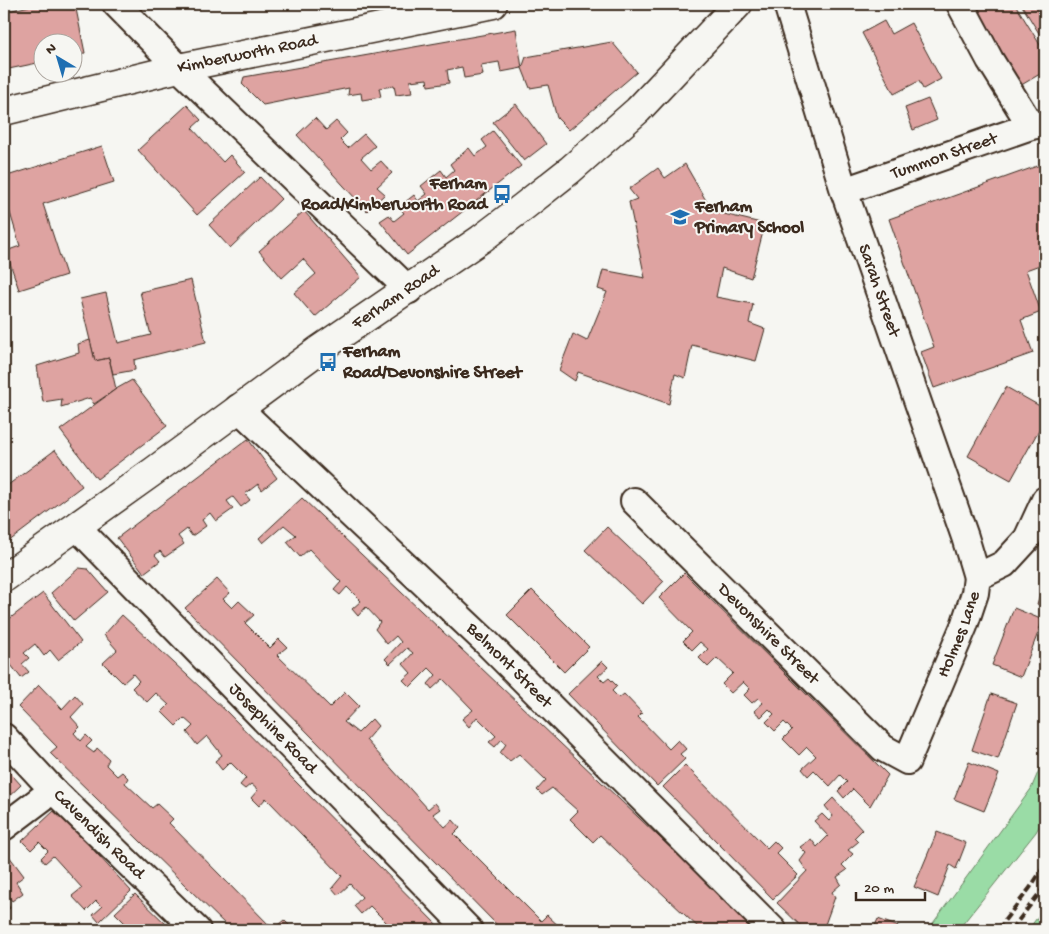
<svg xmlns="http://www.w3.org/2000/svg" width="1049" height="934" font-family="'Gochi Hand',sans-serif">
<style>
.green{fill:#9adca6;stroke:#6a8362}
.building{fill:#dea3a1;stroke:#3b2a1e}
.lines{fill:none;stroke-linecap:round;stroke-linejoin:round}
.street-casing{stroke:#3b2a1e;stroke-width:30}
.secondary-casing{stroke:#3b2a1e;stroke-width:31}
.street{stroke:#f6f6f2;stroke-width:26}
.secondary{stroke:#f6f6f2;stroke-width:28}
.rail{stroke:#3b2a1e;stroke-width:4;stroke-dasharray:8 4;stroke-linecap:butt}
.labels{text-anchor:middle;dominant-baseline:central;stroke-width:4;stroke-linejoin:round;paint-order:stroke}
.street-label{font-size:18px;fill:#3b2a1e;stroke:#f6f6f2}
.poi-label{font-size:18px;font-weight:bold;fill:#3b2a1e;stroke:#f6f6f2;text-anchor:start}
</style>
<rect width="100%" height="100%" fill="#f6f6f2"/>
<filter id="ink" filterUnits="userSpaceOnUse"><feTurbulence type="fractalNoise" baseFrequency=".02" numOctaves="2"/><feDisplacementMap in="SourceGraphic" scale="10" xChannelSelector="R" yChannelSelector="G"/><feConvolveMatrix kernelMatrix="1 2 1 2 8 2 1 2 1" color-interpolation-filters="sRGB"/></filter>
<g filter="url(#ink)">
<g class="green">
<path d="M1045,756V816L1036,832L958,930H928L1031,789Z"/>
<path d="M1045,907V930H1028Z"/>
</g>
<g class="building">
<path d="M38,4H75L85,53L72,55V42H42V62L4,70V12Z"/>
<path d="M973,4H1015L1045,53V71L1018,87Z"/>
<path d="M1021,4H1045V43Z"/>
<path d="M884,21L891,34L911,23L941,79L923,89L919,81L894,94L862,33Z"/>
<path d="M516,29L522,68L501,72L499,62L481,65L483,75L464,78L462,67L447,70L449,83L428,86L427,79L410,81L412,93L396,95L394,86L379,88L381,97L362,100L361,93L348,95L349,88L263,105L242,84L244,77Z"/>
<path d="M612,42L637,72L569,130L557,118L548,85L530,88L522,68L526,57Z"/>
<path d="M928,99L937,120L913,130L905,108Z"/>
<path d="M516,104L546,144L524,161L493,122Z"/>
<path d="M187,105L201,120L192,128L223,162L230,155L245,172L197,215L138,150Z"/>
<path d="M315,118L326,130L336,121L347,133L340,140L348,148L364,134L375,146L361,158L371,169L381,161L392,173L377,187L385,194L367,211L297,135Z"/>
<path d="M493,131L521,166L407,255L380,221L389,215L394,221L404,213L399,207L414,195L418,201L427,194L421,186L441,170L446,177L454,170L450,164L469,148L475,156L487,147L482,140Z"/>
<path d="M102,146L114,182L43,204L66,275L19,290L6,251L20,246L4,193V177Z"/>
<path d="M685,164L712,211L765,224L751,278L722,268L716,297L753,304L749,323L765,329L756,361L692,345L685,378L675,374L669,404L578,372L575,381L559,370L573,334L587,341L607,292L598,289L603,270L645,278L629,202L637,199L629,189L658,168L665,178Z"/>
<path d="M1040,165L1045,179V263L1026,270L1041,312L1021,320L1033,353L934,388L921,352L934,347L889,219Z"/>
<path d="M260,177L281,199L230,248L209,225Z"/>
<path d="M304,211L361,277L315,317L294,293L316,274L303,259L282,278L259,251Z"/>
<path d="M191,280L206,342L134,360L135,370L113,374L109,358L95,361L80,299L106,293L118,343L151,335L140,292Z"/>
<path d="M90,340L95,361L109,358L116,389L94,404L90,398L61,407L62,399L43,402L37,366L79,353L78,344Z"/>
<path d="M132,380L167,426L97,479L60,430L116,389Z"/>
<path d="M1006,387L1045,409V419L1011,480L968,456Z"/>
<path d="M248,439L277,478L262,490L258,484L245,494L250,500L241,507L233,497L227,501L233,509L216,521L210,513L202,520L206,526L192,536L187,529L178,536L184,544L165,557L160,551L155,555L160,561L144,573L117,538Z"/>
<path d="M55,450L82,486L4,545V488Z"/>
<path d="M302,498L757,930H701L600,835L593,842L570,819L578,811L552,788L542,795L537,790L546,780L519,754L510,761L500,753L506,744L502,739L495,747L489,742L496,736L477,717L469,727L462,719L473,710L443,679L432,689L428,684L436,675L429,668L410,687L403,680L411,673L403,664L413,653L407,648L390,664L385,659L401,642L396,636L387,644L375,629L380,622L366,607L358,616L352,609L361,601L347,587L340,595L334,590L341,582L309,549L300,557L287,542L296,535L284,525L263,543L259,538Z"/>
<path d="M607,527L664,581L642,604L585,550Z"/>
<path d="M79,568L88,569L108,592L74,621L51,593Z"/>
<path d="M684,573L888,775L870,806L853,789L844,798L838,791L847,782L840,775L830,786L814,770L808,776L802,769L816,756L807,747L799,755L783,739L792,730L784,722L775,731L766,722L774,714L769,709L761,717L754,711L763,703L758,698L752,703L744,695L750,689L743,682L731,693L722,684L733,673L717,658L708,667L699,658L708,649L700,642L692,650L683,641L692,632L659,598Z"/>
<path d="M1045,578V607L1037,604Z"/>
<path d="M217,579L230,593L223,599L232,608L239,601L254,615L245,623L270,648L279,639L287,647L277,655L330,707L345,692L359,706L344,722L358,733L372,719L378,726L366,740L428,809L435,803L440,809L433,814L445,827L453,820L460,828L454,834L541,921L547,915L563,930H502L185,608Z"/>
<path d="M532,590L589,647L564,672L507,615Z"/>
<path d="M43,593L81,642L58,660L50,650L44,656L35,644L24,653L29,658L22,664L29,672L21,678L8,661L4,665V623Z"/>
<path d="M1014,608L1043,620L1021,677L992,665Z"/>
<path d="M122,615L226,711L442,930H394L370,906L361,914L354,906L362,897L350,884L338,895L332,888L342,876L266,798L259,806L251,798L258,790L251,784L245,789L240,785L246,778L230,762L222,770L215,761L222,755L207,736L197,745L187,732L193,726L184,718L176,726L162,712L169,705L156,693L147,702L132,688L139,681L133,674L123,683L103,663L117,650L104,635Z"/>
<path d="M602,661L608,667L598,676L604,682L609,678L617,686L612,691L619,698L624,694L642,713L638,717L669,749L678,740L686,749L680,754L685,759L657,786L568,694Z"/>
<path d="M39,685L62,709L75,695L83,704L71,717L80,727L74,733L81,741L86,735L92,741L86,747L94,753L97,748L109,759L106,765L117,776L122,772L128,778L125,783L152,808L157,804L173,819L169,823L273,929L284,920L294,930H231L50,753L57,747L18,707Z"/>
<path d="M991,694L1017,703L998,759L972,750Z"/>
<path d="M969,762L999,774L984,811L954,799Z"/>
<path d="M685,765L767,848L774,841L781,848L776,853L798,875L773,899L663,787Z"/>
<path d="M4,766L21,785L4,801Z"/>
<path d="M833,798L862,830L854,838L858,842L848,850L853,854L842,865L847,870L837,877L841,884L832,892L835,897L823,930H805L777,903L807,871L800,861L806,853L800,847L811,839L817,847L828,836L814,821L822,814L829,821L833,816L825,806Z"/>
<path d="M56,809L131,891L99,922L93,915L102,907L96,901L86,911L72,896L82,888L53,856L45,863L41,858L48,851L39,842L31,850L22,841Z"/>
<path d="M937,832L966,843L956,869L950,865L938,897L914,887Z"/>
<path d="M6,852L24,876L16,882L23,893L12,901L5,892L4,893V853Z"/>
<path d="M135,894L172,930H132L115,913Z"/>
<path d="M4,899L10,908L4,913Z"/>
<path d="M878,919L907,930H873Z"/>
</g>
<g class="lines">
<g class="street-casing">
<g id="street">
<path d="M116,4L179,68L409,290"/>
<path id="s1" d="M787,4L844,191L965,537L977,577"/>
<path d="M960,4L990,60L1031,126"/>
<path id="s2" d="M844,191L1031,126L1045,124"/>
<path id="s3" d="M238,408L485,641L773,930"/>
<path id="s4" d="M634,501L883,748L907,761L964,626L975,593L977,577L1004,564L1027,539L1045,500"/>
<path id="s5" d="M77,527L469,930"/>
<path id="s6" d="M4,737L53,790L197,930"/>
<path d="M4,827L53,790"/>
</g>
</g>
<g class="secondary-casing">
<g id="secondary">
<path id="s7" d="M4,111L179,68L493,4"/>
<path id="s8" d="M4,578L154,471L320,349L481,239L523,207L570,170L638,110L738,4"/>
</g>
</g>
<use href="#street" class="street"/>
<use href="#secondary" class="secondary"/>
<g class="rail">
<path d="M997,930L1030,888L1045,865"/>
<path d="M1011,930L1045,886"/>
</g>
</g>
</g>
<defs>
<g id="bus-bare" transform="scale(1.5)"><path d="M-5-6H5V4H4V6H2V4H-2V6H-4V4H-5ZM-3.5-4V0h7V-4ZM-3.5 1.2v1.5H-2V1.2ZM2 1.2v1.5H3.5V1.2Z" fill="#1f6fb2" stroke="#f6f6f2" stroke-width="2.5" paint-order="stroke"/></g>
<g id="school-bare" transform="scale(1.5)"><path d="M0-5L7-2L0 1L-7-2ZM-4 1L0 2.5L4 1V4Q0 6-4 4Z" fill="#1f6fb2" stroke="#f6f6f2" stroke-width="2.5" paint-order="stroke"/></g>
</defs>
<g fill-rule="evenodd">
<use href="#bus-bare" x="502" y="194"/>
<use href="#school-bare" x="680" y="217"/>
<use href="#bus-bare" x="328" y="362"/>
</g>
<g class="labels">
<g class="street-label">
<text stroke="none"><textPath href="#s7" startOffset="250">Kimberworth Road</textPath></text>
<text stroke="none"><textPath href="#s2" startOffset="106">Tummon Street</textPath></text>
<text stroke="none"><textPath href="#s1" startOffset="301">Sarah Street</textPath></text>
<text stroke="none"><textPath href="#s8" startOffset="482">Ferham Road</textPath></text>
<text stroke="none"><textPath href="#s4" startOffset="189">Devonshire Street</textPath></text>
<text stroke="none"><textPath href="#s4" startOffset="515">Holmes Lane</textPath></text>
<text stroke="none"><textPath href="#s3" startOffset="374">Belmont Street</textPath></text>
<text stroke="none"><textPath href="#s5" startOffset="281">Josephine Road</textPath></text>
<text stroke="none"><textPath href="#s6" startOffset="136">Cavendish Road</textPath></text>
</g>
<g class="poi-label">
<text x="487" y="184" text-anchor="end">Ferham<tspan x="487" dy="21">Road/Kimberworth Road</tspan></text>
<text x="695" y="207">Ferham<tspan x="695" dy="21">Primary School</tspan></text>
<text x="343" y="352">Ferham<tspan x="343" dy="21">Road/Devonshire Street</tspan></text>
</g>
</g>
<rect width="1049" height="934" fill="none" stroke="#f6f6f2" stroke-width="20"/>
<rect x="10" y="10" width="1029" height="914" fill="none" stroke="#3b2a1e" stroke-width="2" filter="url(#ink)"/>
<g transform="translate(58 58) rotate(322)"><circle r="24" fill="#f6f6f2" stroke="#aba49d"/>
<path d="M0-4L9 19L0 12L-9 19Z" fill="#1f6fb2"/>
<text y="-8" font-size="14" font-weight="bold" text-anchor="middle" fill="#3b2a1e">N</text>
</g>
<path d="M856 892v8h69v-8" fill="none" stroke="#3b2a1e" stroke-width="2.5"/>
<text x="864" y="892" font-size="15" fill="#3b2a1e" stroke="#f6f6f2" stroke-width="4" paint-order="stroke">20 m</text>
</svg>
